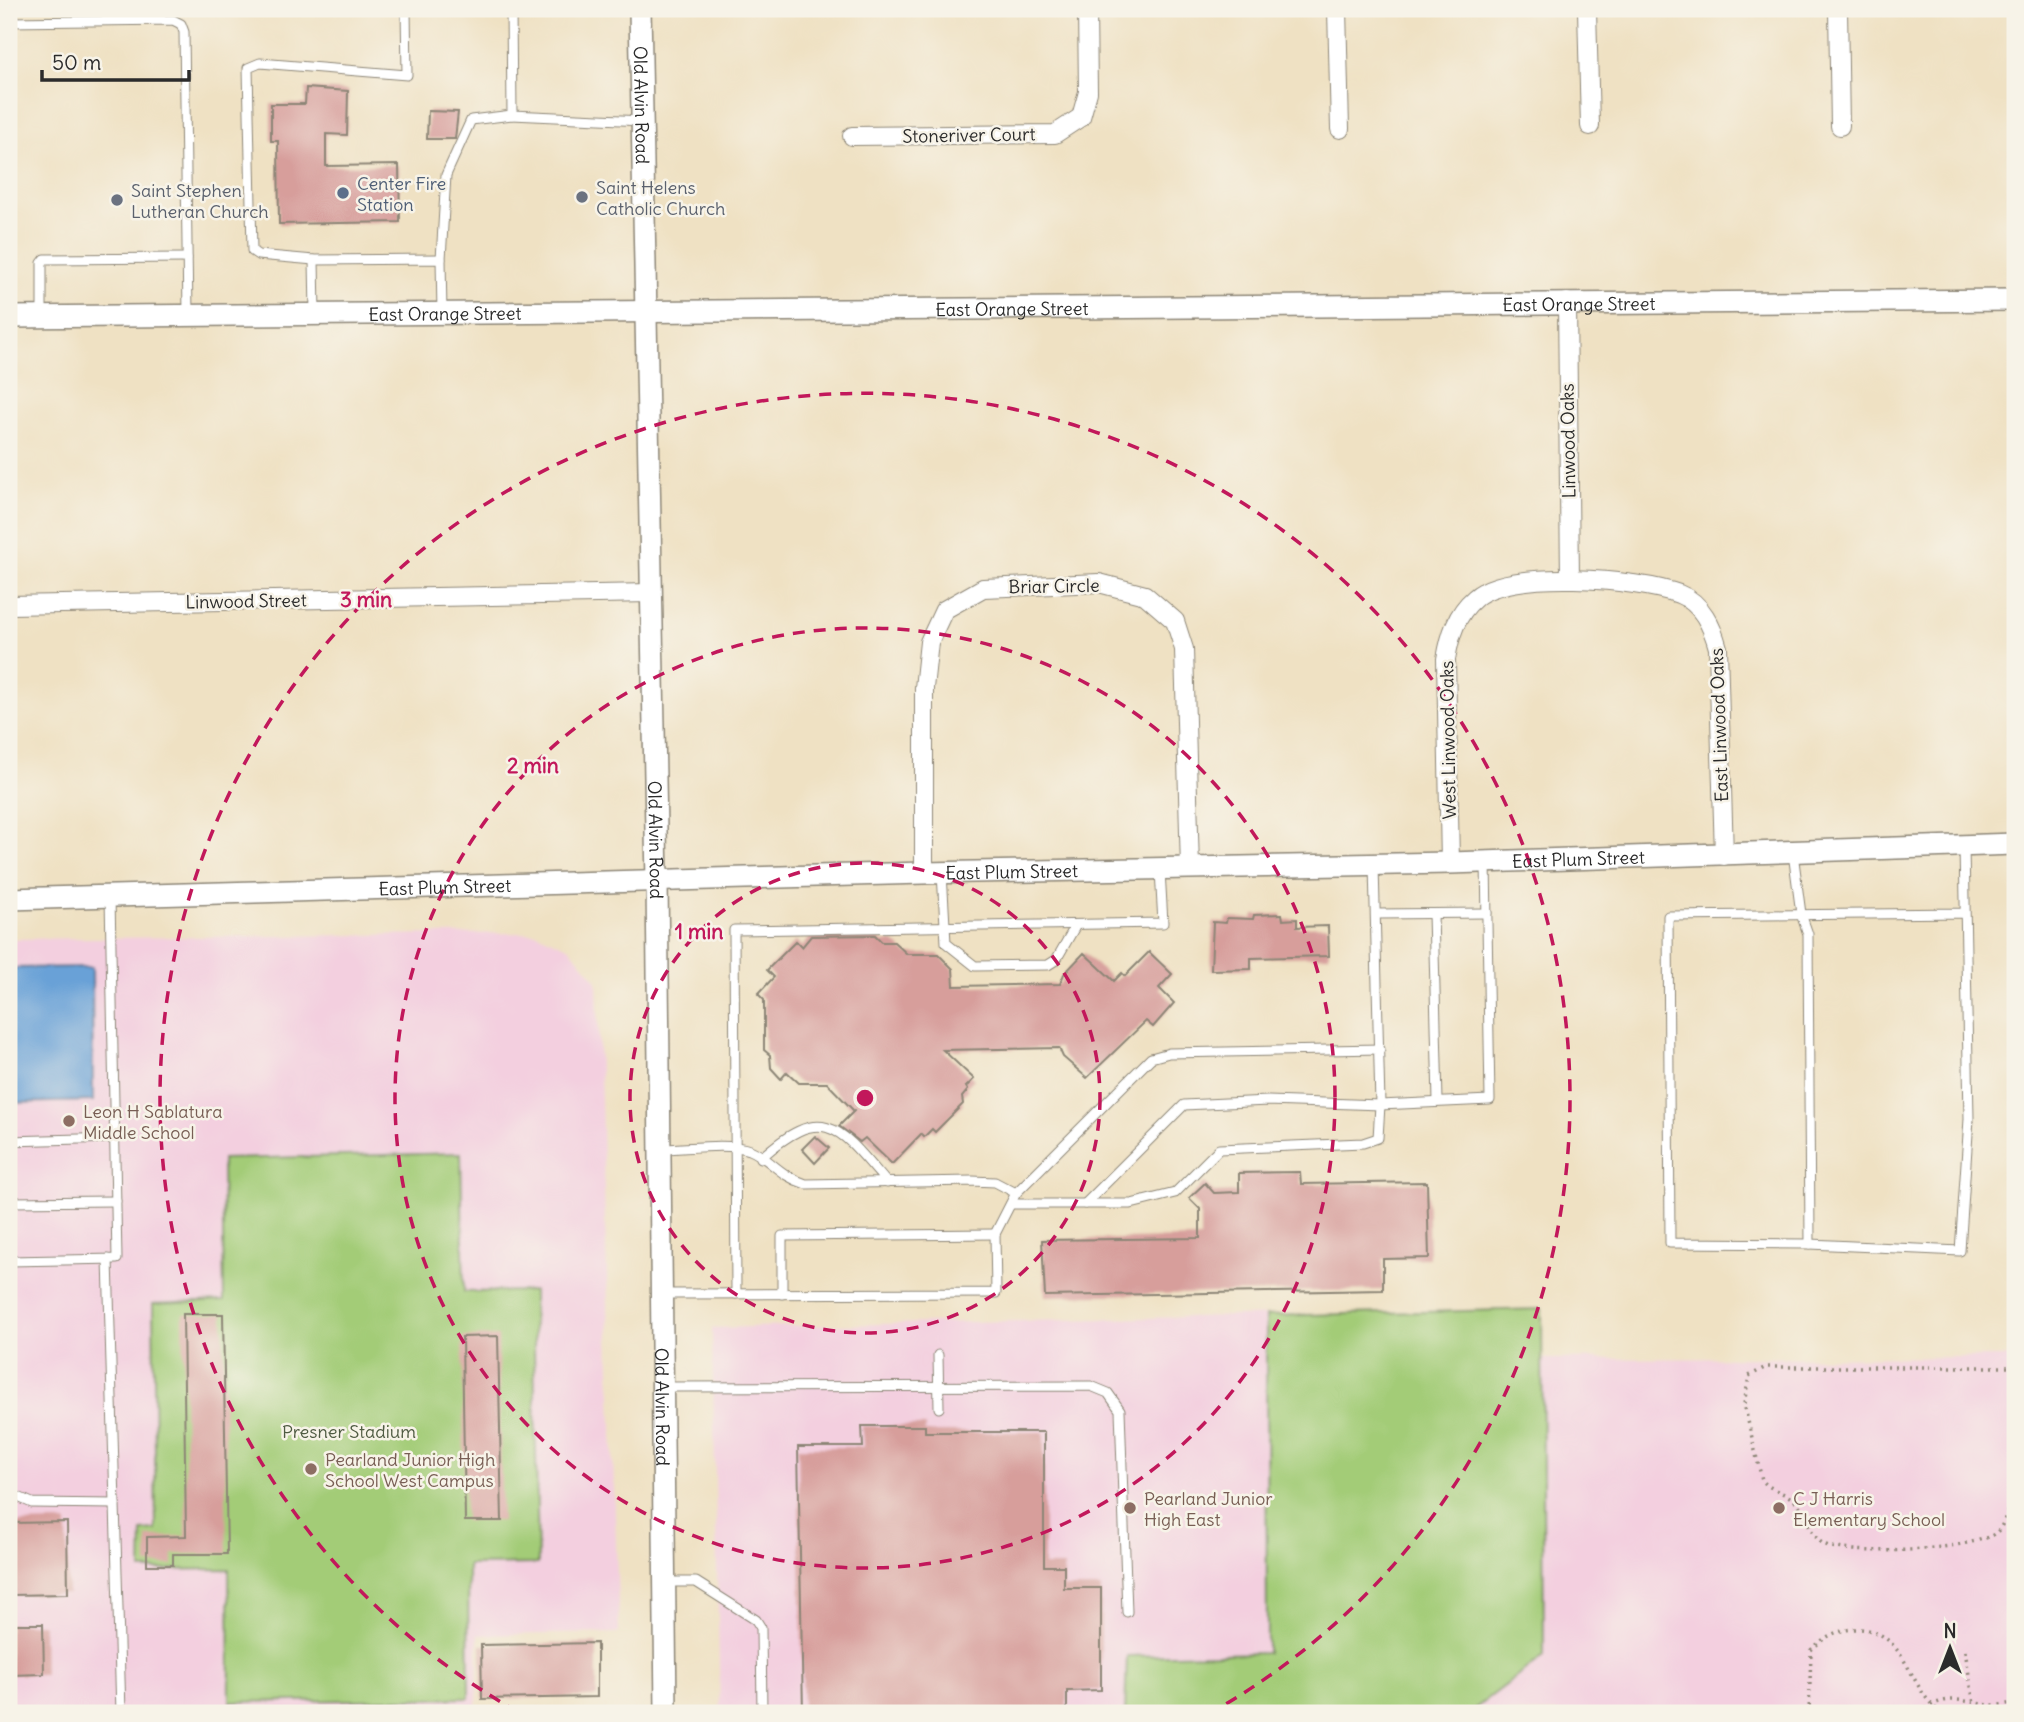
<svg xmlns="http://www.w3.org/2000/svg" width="2024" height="1722" font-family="Delius,sans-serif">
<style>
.built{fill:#f3cfdf}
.green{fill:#a3cc77;stroke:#677c51;stroke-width:2}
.water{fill:#69a1d7;stroke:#4a6681;stroke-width:2}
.building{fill:#d79e9b}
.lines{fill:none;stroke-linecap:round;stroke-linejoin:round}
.service-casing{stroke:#8d8677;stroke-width:11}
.minor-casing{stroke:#8d8677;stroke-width:20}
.tertiary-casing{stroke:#8d8677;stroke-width:24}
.path{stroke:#8d8677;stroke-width:3.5;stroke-dasharray:2 5;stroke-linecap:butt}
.service{stroke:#fff;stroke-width:9}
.minor{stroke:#fff;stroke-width:18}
.tertiary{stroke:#fff;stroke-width:21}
.ring{fill:none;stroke:#c2185b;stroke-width:3.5;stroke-dasharray:12 9}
.service-dot{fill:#5c6f8a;stroke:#f7f3e8;stroke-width:2.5}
.worship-dot{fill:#6b7280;stroke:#f7f3e8;stroke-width:2.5}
.education-dot{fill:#8d6e63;stroke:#f7f3e8;stroke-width:2.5}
.labels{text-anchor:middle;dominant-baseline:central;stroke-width:5;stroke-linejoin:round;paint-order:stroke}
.street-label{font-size:18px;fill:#2b2b2b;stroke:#f7f3e8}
.service-label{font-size:18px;fill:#4e5e75;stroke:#f7f3e8;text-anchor:start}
.worship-label{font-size:18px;fill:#5b616d;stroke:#f7f3e8;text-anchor:start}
.education-label{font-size:18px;fill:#785e54;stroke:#f7f3e8;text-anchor:start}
.park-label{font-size:18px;fill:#4f5b42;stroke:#f7f3e8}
.centre{fill:#c2185b;stroke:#f7f3e8;stroke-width:3.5}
.ring-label{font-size:21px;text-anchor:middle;font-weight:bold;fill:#c2185b;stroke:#f7f3e8;stroke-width:5;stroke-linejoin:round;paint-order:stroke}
</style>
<rect width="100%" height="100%" fill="#f7f3e8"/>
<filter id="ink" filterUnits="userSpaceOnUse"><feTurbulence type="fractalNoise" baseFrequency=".0143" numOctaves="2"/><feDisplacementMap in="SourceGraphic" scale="14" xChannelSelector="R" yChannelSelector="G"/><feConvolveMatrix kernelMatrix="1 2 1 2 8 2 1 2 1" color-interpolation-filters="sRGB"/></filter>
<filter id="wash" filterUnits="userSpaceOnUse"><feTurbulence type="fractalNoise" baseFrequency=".00686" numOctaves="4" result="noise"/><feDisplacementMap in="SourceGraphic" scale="28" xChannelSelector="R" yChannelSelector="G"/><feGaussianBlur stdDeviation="1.57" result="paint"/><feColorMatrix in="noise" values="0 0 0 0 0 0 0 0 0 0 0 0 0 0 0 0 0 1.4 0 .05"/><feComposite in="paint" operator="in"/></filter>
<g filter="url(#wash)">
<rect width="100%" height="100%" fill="#efe1c3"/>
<g class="built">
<path d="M537,933L570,948L597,981L619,1633L478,1635L477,1713H9V939Z"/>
<path d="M1542,1309L1543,1359L2015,1357V1713H720L712,1328Z"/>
</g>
<g class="green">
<path d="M461,1153L464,1292L533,1291L538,1564L468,1565L469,1698L230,1702L229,1569L141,1570L142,1531L156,1530L153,1304L224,1301L222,1159Z"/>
<path d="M1542,1309L1544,1656L1469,1713H1125L1127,1656L1267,1653L1266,1316Z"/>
</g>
<path class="water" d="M92,967L93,1101L9,1103V968Z"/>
<g id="blocks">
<g class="building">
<path d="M306,88L348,91L347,135L326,134V166L399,165L400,222L279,224L278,141H271V104H305Z"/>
<path d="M428,111L458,112L455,139H427Z"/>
<path d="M1282,914L1283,920L1297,919V927L1328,926L1329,956L1251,958V969L1211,970L1213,922L1226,923L1227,918L1253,919L1254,915Z"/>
<path d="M875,935L882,942H894L907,954H938L953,969L954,986L1060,984L1064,974L1084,953L1114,981L1122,973L1125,976L1149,952L1172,974L1159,988L1174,1003L1153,1027L1146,1021L1087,1078L1063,1057L1059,1048L943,1050L974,1079L966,1087L968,1090L962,1097L963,1104L935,1132L932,1129L924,1137L921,1134L892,1164L865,1138L860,1142L839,1126L854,1111L827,1083H799L787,1072L781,1079L771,1068L770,1055L764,1050V1000L758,994L774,977L767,970L796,941L802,947L811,936Z"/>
<path d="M815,1136L829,1148L815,1163L802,1149Z"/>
<path d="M1300,1172L1301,1184L1427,1182L1429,1258L1383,1259V1290L1045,1296L1042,1240L1200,1238V1209L1189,1198L1205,1183L1214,1193L1239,1192V1173Z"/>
<path d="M183,1314H223L227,1554H173V1565H147V1537L186,1536Z"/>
<path d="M498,1336L502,1521H465L462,1337Z"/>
<path d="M862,1426H925V1432H1044V1566H1064V1588H1101V1690L1067,1691V1713H803L798,1447H863Z"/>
<path d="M67,1522L68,1594L9,1595V1523Z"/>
<path d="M9,1624H43L44,1674L9,1675Z"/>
<path d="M597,1643V1697L482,1699L481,1645Z"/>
</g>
</g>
</g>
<g filter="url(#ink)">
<use href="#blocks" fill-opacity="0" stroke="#8d8677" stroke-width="2"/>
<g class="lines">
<g class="service-casing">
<g id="service">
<path d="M9,22L173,20L181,24L184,32L188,314"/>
<path d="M512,115L643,121"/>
<path d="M441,259L446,175L471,120L512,115L511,9"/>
<path d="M314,260L258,255L252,251L248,68L260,63L407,75L406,9"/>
<path d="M315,313L314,260L441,259L442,313"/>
<path d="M42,317V263L45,259L187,258"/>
<path d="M1964,846L1969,1119L1960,1251L1810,1244L1670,1243L1668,916L1965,913"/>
<path d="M1793,853L1801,914L1808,934L1810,1244"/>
<path d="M942,873L946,943L975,966L1048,965L1056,960L1076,925"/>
<path d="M1377,914L1487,913"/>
<path d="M1433,914L1438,1101"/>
<path d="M9,1141L115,1138"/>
<path d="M661,1149C685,1149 728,1142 750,1150C770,1158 779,1176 806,1184L972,1181L995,1182L1016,1193"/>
<path d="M761,1158C824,1101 840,1128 887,1183"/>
<path d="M9,1202L116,1201"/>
<path d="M1011,1204H1131L1175,1193L1219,1149L1363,1143L1378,1138L1380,1105L1374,865"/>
<path d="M1085,1204L1184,1105L1268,1101L1380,1105L1490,1100L1486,862"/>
<path d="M108,1259L121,1713"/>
<path d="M9,1261L117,1259L110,897"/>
<path d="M663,1294L996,1293L995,1234L1016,1193L1151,1058L1169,1053L1380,1049"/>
<path d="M736,1294L734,930L1163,923L1160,870"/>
<path d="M782,1294V1236L995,1234"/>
<path d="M938,1355L939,1408"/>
<path d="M664,1387L1091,1386L1108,1393L1120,1410L1127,1612"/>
<path d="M9,1493L32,1503L115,1504"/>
<path d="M665,1582H696L756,1620L761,1628L762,1713"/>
</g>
</g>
<g class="minor-casing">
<g id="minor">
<path d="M1337,9L1340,129"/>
<path d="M1587,9L1590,126"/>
<path d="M1838,9L1840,126"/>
<path d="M852,136L1055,134L1081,117L1088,92L1087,9"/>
<path d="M1567,302L1570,579"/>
<path d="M9,605L652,593"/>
<path d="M1450,863L1446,659C1450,636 1456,614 1475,598C1508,568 1638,579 1679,594C1702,603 1712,626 1718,648L1724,856"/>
<path d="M924,873V688L929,642L944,610L983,588L1099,583L1145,595L1175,621L1184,649L1190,869"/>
</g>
</g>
<g class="tertiary-casing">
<g id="tertiary">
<path id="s1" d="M640,9L657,881L666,1713"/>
<path id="s2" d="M9,317L2015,300"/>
<path id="s3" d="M9,899L924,873L1450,863L2015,844"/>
</g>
</g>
<g class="path">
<path d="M2015,1367H1766L1749,1376L1744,1404L1762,1480C1772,1492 1787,1492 1797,1503C1808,1515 1809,1534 1822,1543C1844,1558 1978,1550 1997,1532C2006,1523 2008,1504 2015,1493"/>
<path d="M2008,1506H2015"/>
<path d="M1965,1651L1974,1704"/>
<path d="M1809,1713L1811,1650C1824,1637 1836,1630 1855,1629C1907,1627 1908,1692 1942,1713"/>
<path d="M1919,1713C1958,1684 1974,1714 2015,1702"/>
</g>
<use href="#service" class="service"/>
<use href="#minor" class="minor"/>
<use href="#tertiary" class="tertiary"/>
</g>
</g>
<g class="ring">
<circle cx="865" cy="1098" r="235"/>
<circle cx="865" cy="1098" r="470"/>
<path d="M518 1712A705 705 0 1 1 1212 1712"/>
</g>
<circle class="service-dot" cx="343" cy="193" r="7"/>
<g class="worship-dot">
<circle cx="582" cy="197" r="7"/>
<circle cx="117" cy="200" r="7"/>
</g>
<g class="education-dot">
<circle cx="69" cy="1121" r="7"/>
<circle cx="311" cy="1469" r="7"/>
<circle cx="1130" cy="1508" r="7"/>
<circle cx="1779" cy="1508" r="7"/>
</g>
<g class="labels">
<g class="street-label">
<text stroke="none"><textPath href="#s1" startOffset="96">Old Alvin Road</textPath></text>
<text transform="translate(969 135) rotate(-1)">Stoneriver Court</text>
<text stroke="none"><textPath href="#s2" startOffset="1570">East Orange Street</textPath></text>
<text stroke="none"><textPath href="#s2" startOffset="1003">East Orange Street</textPath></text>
<text stroke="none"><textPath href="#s2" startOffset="436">East Orange Street</textPath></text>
<text transform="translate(1568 441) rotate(-91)">Linwood Oaks</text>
<text transform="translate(1054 586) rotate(-1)">Briar Circle</text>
<text transform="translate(246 601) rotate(-1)">Linwood Street</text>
<text transform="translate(1719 725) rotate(-92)">East Linwood Oaks</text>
<text transform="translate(1448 740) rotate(-91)">West Linwood Oaks</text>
<text stroke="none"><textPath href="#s1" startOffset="831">Old Alvin Road</textPath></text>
<text stroke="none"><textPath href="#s3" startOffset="1570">East Plum Street</textPath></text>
<text stroke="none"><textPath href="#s3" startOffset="1003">East Plum Street</textPath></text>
<text stroke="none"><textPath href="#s3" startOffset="436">East Plum Street</textPath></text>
<text stroke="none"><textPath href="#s1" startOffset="1398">Old Alvin Road</textPath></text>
</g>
<g class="service-label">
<text x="357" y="183">Center Fire<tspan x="357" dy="21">Station</tspan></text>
</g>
<g class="worship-label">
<text x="596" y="187">Saint Helens<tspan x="596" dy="21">Catholic Church</tspan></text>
<text x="131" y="190">Saint Stephen<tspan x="131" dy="21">Lutheran Church</tspan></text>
</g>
<g class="education-label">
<text x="83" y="1111">Leon H Sablatura<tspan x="83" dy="21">Middle School</tspan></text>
<text x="325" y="1459">Pearland Junior High<tspan x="325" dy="21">School West Campus</tspan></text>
<text x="1144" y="1498">Pearland Junior<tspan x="1144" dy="21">High East</tspan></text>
<text x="1793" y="1498">C J Harris<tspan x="1793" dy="21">Elementary School</tspan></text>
</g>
<g class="park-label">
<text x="349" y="1431">Presner Stadium</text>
</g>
</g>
<circle cx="865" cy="1098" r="10" class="centre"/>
<g class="ring-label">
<text x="366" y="607">3 min</text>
<text x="533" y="773">2 min</text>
<text x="699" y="939">1 min</text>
</g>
<rect width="2024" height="1722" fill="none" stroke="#f7f3e8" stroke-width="35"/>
<g transform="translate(1950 1648)" stroke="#f7f3e8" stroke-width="5" paint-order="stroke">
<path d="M0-5L12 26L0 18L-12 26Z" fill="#2b2b2b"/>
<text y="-10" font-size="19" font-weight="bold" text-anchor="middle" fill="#2b2b2b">N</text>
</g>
<path d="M42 70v10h147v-10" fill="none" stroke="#2b2b2b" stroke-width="3.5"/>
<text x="52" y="70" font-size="21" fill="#2b2b2b" stroke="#f7f3e8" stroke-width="5" paint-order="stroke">50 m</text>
</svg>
